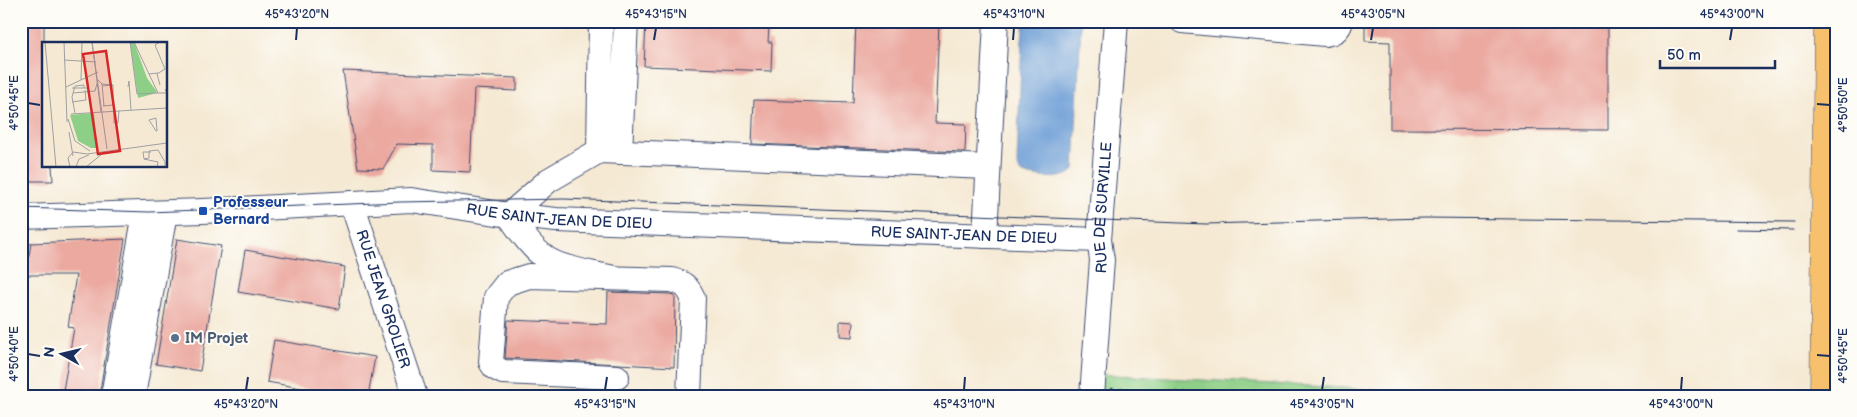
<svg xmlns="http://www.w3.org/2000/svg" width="1857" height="417" font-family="'Balsamiq Sans',sans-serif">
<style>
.green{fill:#8ecf87;stroke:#547f72}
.water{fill:#6c9dd6;stroke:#44669a}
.building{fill:#eba9a0}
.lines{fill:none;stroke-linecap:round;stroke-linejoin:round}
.minor-casing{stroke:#3c4b70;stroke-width:26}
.highway-casing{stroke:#3c4b70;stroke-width:29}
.path{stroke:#3c4b70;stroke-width:2.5;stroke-dasharray:4 4;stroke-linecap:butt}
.minor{stroke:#fff;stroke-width:24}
.highway{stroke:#f7c06c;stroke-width:28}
.tram{stroke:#1b2f5e;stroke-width:1}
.ticks{fill:none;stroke:#1b2f5e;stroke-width:2}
.transit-dot{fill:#1a4fb4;stroke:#fdfcf7;stroke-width:2}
.service-dot{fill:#5c6f8a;stroke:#fdfcf7;stroke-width:2}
.labels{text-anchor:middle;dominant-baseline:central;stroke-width:4;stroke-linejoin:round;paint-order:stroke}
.transit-label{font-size:15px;font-weight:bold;fill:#164399;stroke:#fdfcf7;text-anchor:start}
.street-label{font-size:15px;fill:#1b2f5e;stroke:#fdfcf7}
.service-label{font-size:15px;font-weight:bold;fill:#4e5e75;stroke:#fdfcf7;text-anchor:start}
.inset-road{fill:none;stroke:#9e9fa4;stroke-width:1}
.view{fill:#d62828;fill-opacity:0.15;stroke:#d62828;stroke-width:2.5}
.inset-edge{fill:none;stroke:#1b2f5e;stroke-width:2.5}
.neatline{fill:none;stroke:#1b2f5e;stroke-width:2}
.ticks-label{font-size:12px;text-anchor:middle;fill:#1b2f5e}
</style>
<rect width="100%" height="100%" fill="#fdfcf7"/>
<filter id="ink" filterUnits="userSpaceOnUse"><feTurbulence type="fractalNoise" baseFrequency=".02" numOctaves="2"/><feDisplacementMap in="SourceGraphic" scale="10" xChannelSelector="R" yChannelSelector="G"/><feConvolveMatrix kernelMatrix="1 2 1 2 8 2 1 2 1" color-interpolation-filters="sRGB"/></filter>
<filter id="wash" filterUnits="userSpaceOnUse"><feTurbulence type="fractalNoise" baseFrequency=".0096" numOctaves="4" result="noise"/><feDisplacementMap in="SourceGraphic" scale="20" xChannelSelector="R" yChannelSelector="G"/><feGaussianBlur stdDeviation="1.12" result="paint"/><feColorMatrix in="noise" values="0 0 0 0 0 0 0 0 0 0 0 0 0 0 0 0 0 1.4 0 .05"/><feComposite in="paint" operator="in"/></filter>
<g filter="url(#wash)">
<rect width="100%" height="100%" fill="#f5e9d3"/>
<path class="green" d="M1096,374L1484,396H1094Z"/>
<path class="water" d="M1024,21H1081L1074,170C1064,182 1033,177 1020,172L1017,163L1022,40Z"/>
<g id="blocks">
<g class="building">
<path d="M21,21H44V166H52L53,181H21Z"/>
<path d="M646,21H761L758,26H769L768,42H772L771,71L644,66Z"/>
<path d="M856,21L939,23L935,123L966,124L965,152L752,144L754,100L853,103Z"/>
<path d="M1365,21H1608V130L1390,129V42L1365,41Z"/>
<path d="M343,71L517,78V91L474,89L470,172L433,170V145L397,144L383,169L358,168Z"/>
<path d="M125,239L99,396H62L74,328L68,327L76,275H26L31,243Z"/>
<path d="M177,239L221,246L200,371L156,364Z"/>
<path d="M245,250L345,267L339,309L238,292Z"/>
<path d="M608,292L670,294L675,296L674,367L505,358L508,320L607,324Z"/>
<path d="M840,321L853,322L852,337L840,336Z"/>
<path d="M274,340L375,357L368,396H347L267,382Z"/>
</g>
</g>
</g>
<g filter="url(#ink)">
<use href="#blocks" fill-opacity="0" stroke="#3c4b70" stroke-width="1"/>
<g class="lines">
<g class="minor-casing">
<g id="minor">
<path d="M1182,21L1325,34C1333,33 1339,30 1341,21"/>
<path d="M599,151L601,21"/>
<path d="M620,152L626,21"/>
<path id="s1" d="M352,203L415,396"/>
<path id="s2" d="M21,217L203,211L411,200L509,215L556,220L1099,240"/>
<path d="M985,236L996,21"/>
<path d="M614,278C596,274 562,269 547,259C531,248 520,231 509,215L549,180L599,151L988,167"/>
<path d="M617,377L503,372L495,368L491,362L496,297L507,283L529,276L672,280C684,283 688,287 693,298L689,396"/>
<path d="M113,396L145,213"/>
<path d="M133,396L165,213"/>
<path id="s3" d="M1092,396L1102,260L1099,240L1116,21"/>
</g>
</g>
<g class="highway-casing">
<path id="highway" d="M1824,396L1828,21"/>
</g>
<g class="path">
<path d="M1111,389L1251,396"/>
<path d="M1119,389L1121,396"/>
</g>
<use href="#minor" class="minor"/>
<use href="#highway" class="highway"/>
<g class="tram">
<path d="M21,208L149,212L400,202L564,199L1206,224L1425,218L1794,222"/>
<path d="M1736,229L1793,230"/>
</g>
</g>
</g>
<path class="ticks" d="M296,40L297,28M654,40L656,28M1013,40L1014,28M1371,40L1373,28M1730,40L1732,28M28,103L40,105M1817,104L1830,105M28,354L40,356M1817,355L1830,356M246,390L248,377M605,390L607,377M964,390L965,377M1322,390L1324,377M1681,390L1682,377"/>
<rect class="transit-dot" x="198" y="206" width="10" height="10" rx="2.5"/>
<circle class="service-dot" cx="175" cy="338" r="5"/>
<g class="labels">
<g class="transit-label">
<text x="213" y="202">Professeur<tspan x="213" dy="17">Bernard</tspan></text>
</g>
<g class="street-label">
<text stroke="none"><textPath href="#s3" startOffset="189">RUE DE SURVILLE</textPath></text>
<text stroke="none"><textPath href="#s2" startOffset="540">RUE SAINT-JEAN DE DIEU</textPath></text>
<text stroke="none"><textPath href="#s2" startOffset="945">RUE SAINT-JEAN DE DIEU</textPath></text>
<text stroke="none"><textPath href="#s1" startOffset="101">RUE JEAN GROLIER</textPath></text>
</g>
<g class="service-label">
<text x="185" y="338">IM Projet</text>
</g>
</g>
<g transform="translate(42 42)">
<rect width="125" height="125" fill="#f5e9d3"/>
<path d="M88,0H92L105,36L115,50L111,52L96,56ZM52,71L55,106H49L36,99L28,73Z" fill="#8ecf87"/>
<path class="inset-road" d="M3,0L14,125M22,0L25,80M50,0L59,70M50,0L65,107M88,0L95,52L116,51M92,0L107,32L116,31M118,0L113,3L123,27L115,32L118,43M22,18L54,20M107,32L116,51H125L123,47M39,38L40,0M60,42L71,43L60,44M24,45L56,30M86,45L87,39L89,68M30,46H47M31,51L53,49L56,38L60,42L62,64M30,60L44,58L43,48M61,64L71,63V43M72,69V81H76L77,69M33,71L30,55L33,44L42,43V46M29,72L125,66M114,76L115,89H114L107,78ZM26,77L33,99L48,109M27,90L31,114M116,108L123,120V125H117M102,117L101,110H109M28,125L26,116L31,110L45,112L125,101M34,125L37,117L47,113M44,125L60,112M115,125L116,120L102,117L107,116V109L116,108"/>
<path class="view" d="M64,9L78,109L56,112L41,12Z"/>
<rect width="125" height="125" class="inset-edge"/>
</g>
<rect width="1857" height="417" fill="none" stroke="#fdfcf7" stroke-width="55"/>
<g transform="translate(62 354) rotate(278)" stroke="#fdfcf7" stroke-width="4" paint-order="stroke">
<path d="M0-4L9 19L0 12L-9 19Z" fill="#1b2f5e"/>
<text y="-8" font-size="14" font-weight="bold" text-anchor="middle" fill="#1b2f5e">N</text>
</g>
<path d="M1660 60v8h115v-8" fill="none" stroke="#1b2f5e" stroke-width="2.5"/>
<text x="1667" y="60" font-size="15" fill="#1b2f5e" stroke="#fdfcf7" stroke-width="4" paint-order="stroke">50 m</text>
<rect x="28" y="28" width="1802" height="362" class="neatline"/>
<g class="ticks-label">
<text x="297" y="18">45°43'20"N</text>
<text x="656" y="18">45°43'15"N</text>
<text x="1014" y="18">45°43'10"N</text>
<text x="1373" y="18">45°43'05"N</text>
<text x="1732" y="18">45°43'00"N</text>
<text transform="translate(14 103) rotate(-90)" y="4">4°50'45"E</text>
<text transform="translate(1843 105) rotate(-90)" y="4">4°50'50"E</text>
<text transform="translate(14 354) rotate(-90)" y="4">4°50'40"E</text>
<text transform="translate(1843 356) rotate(-90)" y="4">4°50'45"E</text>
<text x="246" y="408">45°43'20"N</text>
<text x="605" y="408">45°43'15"N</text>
<text x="964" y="408">45°43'10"N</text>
<text x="1322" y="408">45°43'05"N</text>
<text x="1681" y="408">45°43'00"N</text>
</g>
</svg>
